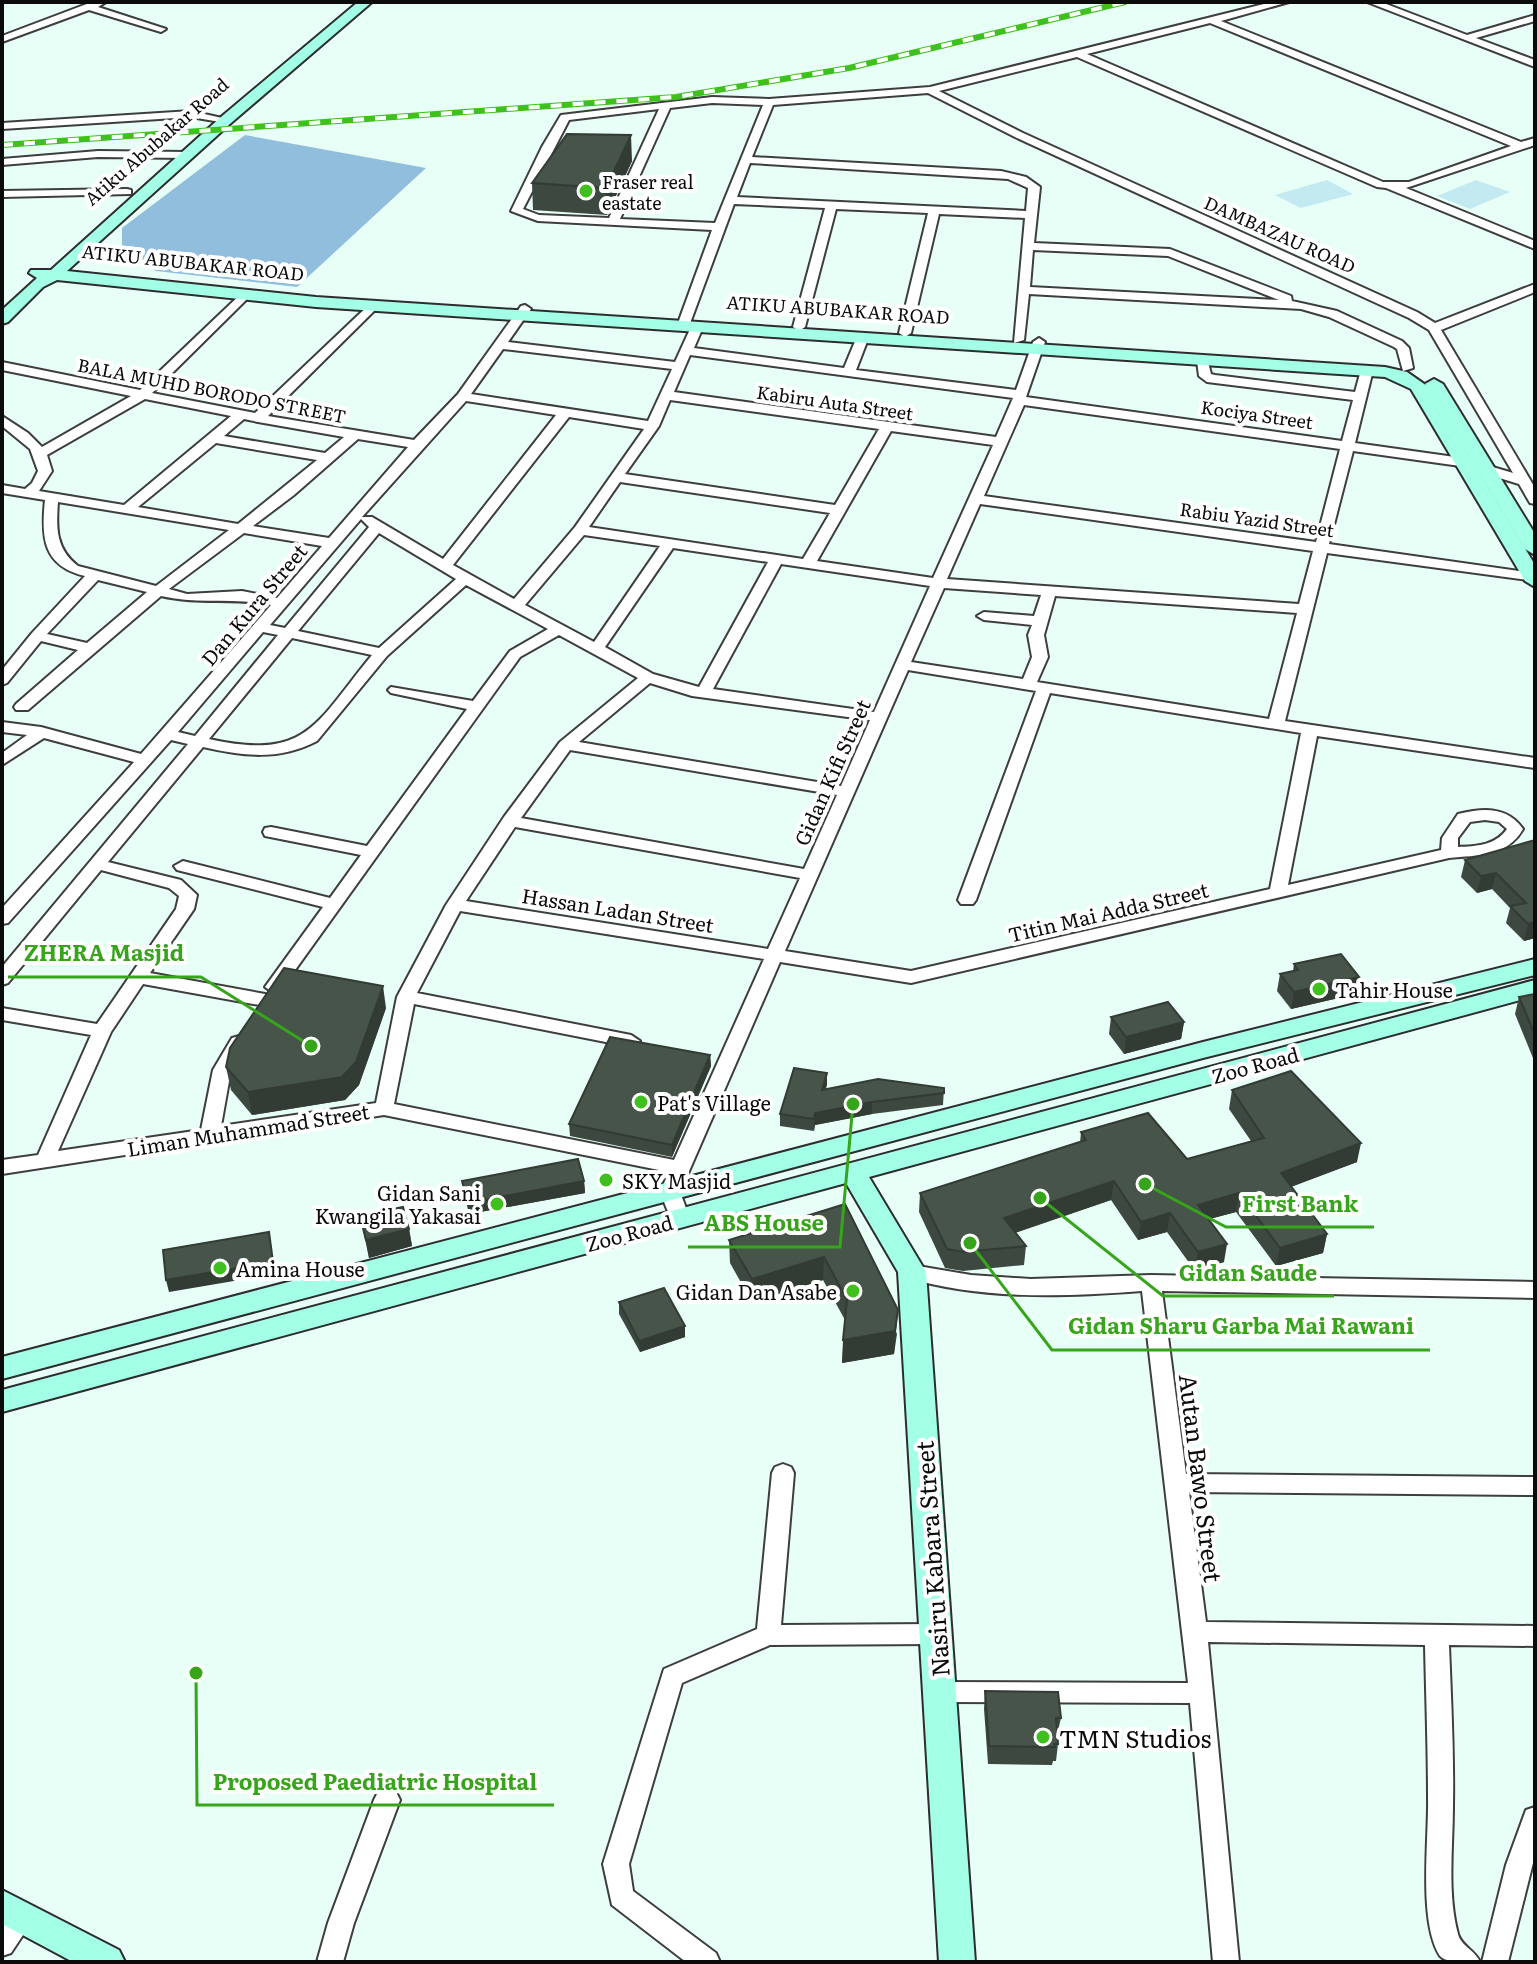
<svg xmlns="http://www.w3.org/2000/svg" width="1537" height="1964" font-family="Literata,serif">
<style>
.forest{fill:#90bedc}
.pitch{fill:#c3e9f1}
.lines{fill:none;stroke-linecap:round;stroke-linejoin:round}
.street-casing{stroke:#3e3e3e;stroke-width:4}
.secondary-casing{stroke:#2d2d2d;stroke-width:4}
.street{fill:#fff;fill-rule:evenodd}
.secondary{fill:#a3ffe6;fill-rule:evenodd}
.rail-casing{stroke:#3fc01e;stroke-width:6}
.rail{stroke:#fff;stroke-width:4;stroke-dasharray:11;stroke-linecap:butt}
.wall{fill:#3d4840}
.shaded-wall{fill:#323b34}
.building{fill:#47544a;stroke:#323b34;stroke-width:2}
.poi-dot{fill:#3fc01e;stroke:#fff;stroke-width:3}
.labels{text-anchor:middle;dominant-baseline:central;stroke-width:8;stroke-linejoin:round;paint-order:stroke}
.far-street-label{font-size:18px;fill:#0b0b0b;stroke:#fff}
.far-poi-label{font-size:18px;fill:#0b0b0b;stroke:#fff;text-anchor:start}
.street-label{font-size:20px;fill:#0b0b0b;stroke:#fff}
.poi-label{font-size:20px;fill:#0b0b0b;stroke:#fff;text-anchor:start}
.near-street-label{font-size:24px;fill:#0b0b0b;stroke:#fff}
.near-poi-label{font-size:24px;fill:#0b0b0b;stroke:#fff;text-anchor:start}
.leader{fill:none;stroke:#37a51b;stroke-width:3}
.callout-dot{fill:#37a51b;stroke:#fff;stroke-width:3}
.callout-label{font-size:22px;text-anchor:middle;font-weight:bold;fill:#37a51b;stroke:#fff;stroke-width:8;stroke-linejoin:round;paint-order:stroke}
</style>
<rect width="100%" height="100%" fill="#e8fff7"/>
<path class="forest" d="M245,135L426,168L297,287L156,271L122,247V228Z"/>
<g class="pitch">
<path d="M1327,180L1353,194L1301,208L1275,195Z"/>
<path d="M1476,180L1510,192L1470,209L1437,196Z"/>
</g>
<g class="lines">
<g class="street-casing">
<g id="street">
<path d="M92,2H106L98,7L166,29L161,32L89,10L2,42V36Z"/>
<path d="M1272,2H1289L1221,21L1521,142L1535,138V145L1406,188L1535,241V249L1386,188L1377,187L1077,57L939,91L1023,133L1417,312L1435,323L1535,284V292L1441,330L1535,488V504L1530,503L1519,484L1460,466L1353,451L1329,544L1533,573L1535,581L1327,553L1285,721L1535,758V768L1317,736L1288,885L1441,850L1442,838L1458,814C1483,808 1507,806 1523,829C1507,857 1478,855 1449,858L911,983L780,962L680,1192L690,1219L687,1224H673L660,1192L669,1172L384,1115L2,1174V1160L38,1155L91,1035L2,1020V1008L97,1024L176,909L179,896L169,888L101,870L8,983L2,985V967L188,744L171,740L8,923L2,924V908L134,762L44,738L2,765V753L27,735L2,732V722L41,727L141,754L271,605C233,597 198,605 161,596L28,710H16L14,707L16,704L78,650L41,641L7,683L2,685V670L32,633L85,576C43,566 41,538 45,500L2,493V485L25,489L32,483L38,471L30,449L2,426V416L28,433L42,447L131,396L2,370V362L140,390L243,292L247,293V299L152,393L255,413L372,302L378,306L376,309L268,416L414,440L458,394L521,306L525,305L531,309L508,342L675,362L691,327L697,323L703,327L694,348L844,368L856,339L862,335L868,339L856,370L1016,390L1033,342L1039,338L1045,342L1026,397L1342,441L1353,400L1207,382L1199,376L1197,361L1207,358L1211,374L1215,375L1355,392L1361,370L1372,367L1373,370L1355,443L1462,458L1513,473L1429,330L1409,318L1015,137L928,93L773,105L752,157L1001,171L1026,177L1040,187L1034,243L1170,249L1291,296L1292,301L1337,311L1402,341L1409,348L1413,368L1403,371L1397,349L1394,347L1329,317L1301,309L1029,294L1024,340L1014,343L1025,218L939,214L911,333L905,337L899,333L928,213L836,209L805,327L799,331L793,327L825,208L734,204L689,326L683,330L677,326L712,230L538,221L511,211L542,147L561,115L712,97L769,99L930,87ZM1210,23L1511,146L1409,182H1383L1087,54ZM712,103L763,105L715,223L620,219L670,108ZM659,109L609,218L539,215L523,209L569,120ZM750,163L1008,179L1028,188L1026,211L737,197ZM1033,250L1168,256L1279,300L1030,287ZM503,349L672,369L648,421L471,394ZM690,355L1013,398L996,437L674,392ZM145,399L231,416L124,505L39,491L52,471L47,455ZM670,400L879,429L835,505L625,474L659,426ZM466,401L556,415L443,559L372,517H362ZM1024,405L1340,449L1316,542L984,496ZM569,417L644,429L575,527L514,599L453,565ZM244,419L258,422L344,437L325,453L224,436ZM891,431L993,445L933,578L817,561ZM358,439L408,447L329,538L253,526L294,495ZM216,443L317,460L238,524L138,507ZM620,482L830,513L803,559L589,527ZM58,502L229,530L156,586L78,566C56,549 56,529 58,502ZM980,504L1313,551L1299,604L947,579ZM361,519L369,527L285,628L270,625ZM244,533L322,546L277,598L242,591L187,594L169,589ZM379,533L456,579L379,648L298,631ZM584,535L660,546L594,642L525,605ZM673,548L768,562L699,687L653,674L605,647ZM781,564L930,586L874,712L713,689ZM98,580L147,592L87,643L47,634ZM466,585L548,629L510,651L473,701L391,687L388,690L391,693L467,709L367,846L271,827L265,828L263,832L265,836L361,855L330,898L183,861L174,866L177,870L323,907L265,987L274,993L280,991L520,657L559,635L638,678L560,742L504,817L446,905L397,997L376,1103L221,1126L231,1070L248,1042L239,1036L232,1038L213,1070L201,1130L58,1151L111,1032L143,984L265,1006L274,1000L265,994L150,973L194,909L197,895L181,880L108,862L203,747C243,756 279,761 317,741L387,656ZM944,588L1041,595L1034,616L984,612L977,616L984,620L1032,625L1028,635L1032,657L1023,679L911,662ZM1055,596L1297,613L1269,719L1037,682L1048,657L1044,635ZM263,632L278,635L195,736L178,732ZM292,638L372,655C315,724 308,761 209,739ZM908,670L1036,691L958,900L961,904H973L976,900L1050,693L1301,733L1270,889L911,971L785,951ZM650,683L692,696L870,720L841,786L579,742ZM570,750L837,795L804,869L521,818ZM1485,820L1499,822L1507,829C1495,846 1476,846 1458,847V838L1470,822ZM515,827L800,878L768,949L466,901ZM460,911L764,959L674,1160L394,1104L414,1004L631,1047L640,1041L631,1035L417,993Z"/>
<path d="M1367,2H1381L1467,35L1535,15V21L1476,38L1535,60V67Z"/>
<path d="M191,111L231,120L226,123L191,117L2,129V123Z"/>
<path d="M98,151L188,152L193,155L188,158L98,157L2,165V159Z"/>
<path d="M127,189L131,190V194L2,197V191Z"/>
<path d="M912,1265L971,1275L1031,1279L1151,1275L1535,1282V1298L1162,1291L1186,1474L1535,1477V1495L1189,1492L1206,1622L1535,1626V1646L1449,1645C1451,1698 1454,1752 1453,1805C1453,1847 1447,1894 1458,1934C1461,1946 1475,1950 1480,1962C1469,1962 1447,1964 1440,1956C1418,1922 1429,1839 1428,1798C1428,1747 1426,1696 1425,1645L1208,1642L1239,1962H1213L1190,1703L940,1702L931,1699L928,1692L931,1685L940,1682L1188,1683L1142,1291C1064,1297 980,1300 905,1277L902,1272L905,1267Z"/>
<path d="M783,1464L791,1467L794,1473L781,1625L936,1624L944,1627L948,1634L944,1641L936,1644L770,1645L682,1683L629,1864L633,1891L716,1953L720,1962H686L612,1905L603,1864L664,1669L757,1629L772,1473L775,1467Z"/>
<path d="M387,1789L396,1792L400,1800L354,1923L343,1962H317L328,1923L374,1800L378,1792Z"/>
<path d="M1535,1807V1855L1508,1962H1482L1506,1865L1526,1810Z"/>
<path d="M22,1905L31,1908L35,1917L11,1953L2,1956C2,1935 0,1914 22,1905Z"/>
</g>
</g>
<g class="secondary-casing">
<g id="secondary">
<path d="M358,2H372L231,123L67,271L316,297L1385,367L1407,372L1427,386L1535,565V587L1525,581L1411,389L1385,377L316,307L57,280L43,287L8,322L2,324V310L37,278L29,273L31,270H51L221,117Z"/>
<path d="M1434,379L1443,384L1535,534V555L1525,549L1425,384Z"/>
<path d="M1535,959V975L1203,1058L2,1379V1357L1203,1042Z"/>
<path d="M1535,980V996L869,1177L926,1272L975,1962H939L898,1272L846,1183L2,1412V1390Z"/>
<path d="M2,1890L119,1950L125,1962H73L2,1924Z"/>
</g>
</g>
<use href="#street" class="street"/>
<use href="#secondary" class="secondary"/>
<g class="rail-casing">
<path id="rail" d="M2,145L676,97L849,68L1125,2"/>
</g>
<use href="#rail" class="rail"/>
</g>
<g class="wall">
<path d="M632,161L607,215L533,210L532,183Z"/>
<path d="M1535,840V938L1524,941L1506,923L1510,908L1492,889L1477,893L1461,877L1465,860Z"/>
<path d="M1294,964L1356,994L1291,1009L1277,991L1280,974L1293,971Z"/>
<path d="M1535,994V1063L1515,1014L1519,997Z"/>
<path d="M386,1008L359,1085L345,1100L252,1115L231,1090L226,1067Z"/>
<path d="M1111,1017L1184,1022L1181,1039L1124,1054L1109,1034Z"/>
<path d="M710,1055L711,1066L672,1157L570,1136L569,1124Z"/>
<path d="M827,1073L826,1089L944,1088L943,1105L872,1114L815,1125L814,1131L780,1126V1114Z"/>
<path d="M1232,1090L1357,1162L1291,1187L1327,1234L1323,1253L1276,1266L1236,1212L1209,1219L1224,1262L1195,1271L1167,1232L1138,1240L1111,1200L1015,1233L1026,1246L1024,1265L963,1271L945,1268L919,1212L920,1193L1080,1143L1081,1132L1187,1159L1251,1141L1229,1109Z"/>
<path d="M462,1181H584L585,1193L469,1214L464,1193Z"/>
<path d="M845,1204L897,1334L894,1354L842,1363L845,1320L823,1280L752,1302L730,1263L729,1240Z"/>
<path d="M360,1216L409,1229L412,1246L369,1258Z"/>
<path d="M619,1302L685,1326V1337L640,1352L619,1314Z"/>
<path d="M985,1691L1061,1718L1057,1735L1058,1744L1056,1761H1053L1052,1765L988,1764L984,1709Z"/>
</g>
<g class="shaded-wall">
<path d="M631,135L632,161L607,215L606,188Z"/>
<path d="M1496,873L1492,889L1477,893L1481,876Z"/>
<path d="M1535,922V938L1524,941L1528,924Z"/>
<path d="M1359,977L1356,994L1291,1009L1294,992Z"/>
<path d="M383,986L386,1008L359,1085L345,1100L252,1115L248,1092Z"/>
<path d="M1184,1022L1181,1039L1124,1054L1126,1037Z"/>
<path d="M710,1055L711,1066L672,1157V1145Z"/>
<path d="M827,1073V1085L822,1101V1090Z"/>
<path d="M872,1102V1114L815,1125L814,1131L815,1113Z"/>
<path d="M1361,1143L1357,1162L1277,1192L1281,1173Z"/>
<path d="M584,1181L585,1193L469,1214L468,1203Z"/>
<path d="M1114,1181L1111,1200L1002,1237L1004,1218Z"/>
<path d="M1239,1193L1236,1212L1195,1223L1198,1205Z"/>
<path d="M1170,1213L1167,1232L1138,1240L1141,1222Z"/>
<path d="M409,1229L412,1246L369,1258L366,1240Z"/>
<path d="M269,1232L275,1274L169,1292L166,1280Z"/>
<path d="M1327,1234L1323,1253L1276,1266L1280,1248Z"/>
<path d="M1227,1244L1224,1262L1195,1271L1198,1252Z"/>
<path d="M824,1257L823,1280L752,1302V1279Z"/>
<path d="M898,1310L894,1354L842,1363L843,1340Z"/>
<path d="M685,1326V1337L640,1352L639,1341Z"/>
</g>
<g class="building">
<path d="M567,134L631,135L606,188L532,183Z"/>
<path d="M1535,840V922L1528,924L1510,906L1526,903L1496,873L1481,876L1465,860Z"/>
<path d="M1341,954L1359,977L1294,992L1280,974L1298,970L1294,964Z"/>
<path d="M284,968L383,986L356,1062L342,1077L248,1092L226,1067L230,1048Z"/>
<path d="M1535,994V1035L1519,997Z"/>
<path d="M1168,1002L1184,1022L1126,1037L1111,1017Z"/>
<path d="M610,1037L710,1055L672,1145L569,1124Z"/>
<path d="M794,1068L827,1073L822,1090L878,1079L944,1088V1093L872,1102L815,1113L814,1119L780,1114Z"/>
<path d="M1291,1071L1361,1143L1281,1173L1327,1234L1280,1248L1239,1193L1198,1205L1227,1244L1198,1252L1170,1213L1141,1222L1114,1181L1004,1218L1026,1246L964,1252L947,1249L920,1193L1086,1140L1081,1132L1148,1113L1187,1159L1264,1138L1232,1090Z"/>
<path d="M578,1159L584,1181L468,1203L462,1181Z"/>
<path d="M845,1204L898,1310L895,1331L843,1340L847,1300L824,1257L752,1279L729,1240Z"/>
<path d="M403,1207L409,1229L366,1240L360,1216Z"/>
<path d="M269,1232L273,1262L166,1280L163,1250Z"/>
<path d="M664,1288L685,1326L639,1341L619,1302Z"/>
<path d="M985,1691L1058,1692L1061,1718H1056L1058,1744H1054L1055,1747L989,1746Z"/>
</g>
<g class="poi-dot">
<circle cx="586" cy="191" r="8"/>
<circle cx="1319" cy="989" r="8"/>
<circle cx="641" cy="1102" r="8"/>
<circle cx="606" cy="1180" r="8"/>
<circle cx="497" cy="1204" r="8"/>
<circle cx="220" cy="1268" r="8"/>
<circle cx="853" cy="1291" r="8"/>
<circle cx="1043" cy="1737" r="8"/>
</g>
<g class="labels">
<g class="far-street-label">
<text transform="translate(156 141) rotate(-41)">Atiku Abubakar Road</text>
<text transform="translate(1280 234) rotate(24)">DAMBAZAU ROAD</text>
<text transform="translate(193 262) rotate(6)">ATIKU ABUBAKAR ROAD</text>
<text transform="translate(838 309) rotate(4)">ATIKU ABUBAKAR ROAD</text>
<text transform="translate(212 390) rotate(11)">BALA MUHD BORODO STREET</text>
<text transform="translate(835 402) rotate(8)">Kabiru Auta Street</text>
<text transform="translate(1257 414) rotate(8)">Kociya Street</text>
<text transform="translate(1257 519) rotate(8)">Rabiu Yazid Street</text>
</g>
<g class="far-poi-label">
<text x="602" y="181">Fraser real<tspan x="602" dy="21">eastate</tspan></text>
</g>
<g class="street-label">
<text transform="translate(253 604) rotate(-50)">Dan Kura Street</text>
<text transform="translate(831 772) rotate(-66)">Gidan Kifi Street</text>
<text transform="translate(618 909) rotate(9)">Hassan Ladan Street</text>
<text transform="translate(1108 911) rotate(-13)">Titin Mai Adda Street</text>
<text transform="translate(1255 1064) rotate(-15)">Zoo Road</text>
<text transform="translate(248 1129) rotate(-9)">Liman Muhammad Street</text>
<text transform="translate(629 1232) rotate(-15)">Zoo Road</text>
</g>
<g class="poi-label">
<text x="1335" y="989">Tahir House</text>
<text x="657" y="1102">Pat's Village</text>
<text x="622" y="1180">SKY Masjid</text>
<text x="481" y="1192" text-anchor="end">Gidan Sani<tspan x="481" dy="23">Kwangila Yakasai</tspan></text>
<text x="236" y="1268">Amina House</text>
<text x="837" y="1291" text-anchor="end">Gidan Dan Asabe</text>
</g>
<g class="near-street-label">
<text transform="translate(1202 1478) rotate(83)">Autan Bawo Street</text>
<text transform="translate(931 1559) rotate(-94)">Nasiru Kabara Street</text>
</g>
<g class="near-poi-label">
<text x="1059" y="1737">TMN Studios</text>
</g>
</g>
<path class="leader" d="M311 1046L201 977H8M1145 1184L1226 1227H1374M853 1104L840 1247H688M1040 1198L1163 1296H1334M970 1243L1052 1350H1430M196 1673L197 1805H554"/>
<g class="callout-dot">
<circle cx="311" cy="1046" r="8"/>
<circle cx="1145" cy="1184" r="8"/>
<circle cx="853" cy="1104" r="8"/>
<circle cx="1040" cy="1198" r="8"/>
<circle cx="970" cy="1243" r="8"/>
<circle cx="196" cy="1673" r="8"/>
</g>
<g class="callout-label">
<text x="104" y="961">ZHERA Masjid</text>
<text x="1300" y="1212">First Bank</text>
<text x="764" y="1231">ABS House</text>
<text x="1248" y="1281">Gidan Saude</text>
<text x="1241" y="1334">Gidan Sharu Garba Mai Rawani</text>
<text x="375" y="1790">Proposed Paediatric Hospital</text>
</g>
<rect width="1537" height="1964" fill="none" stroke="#0b0b0b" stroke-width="8"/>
</svg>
